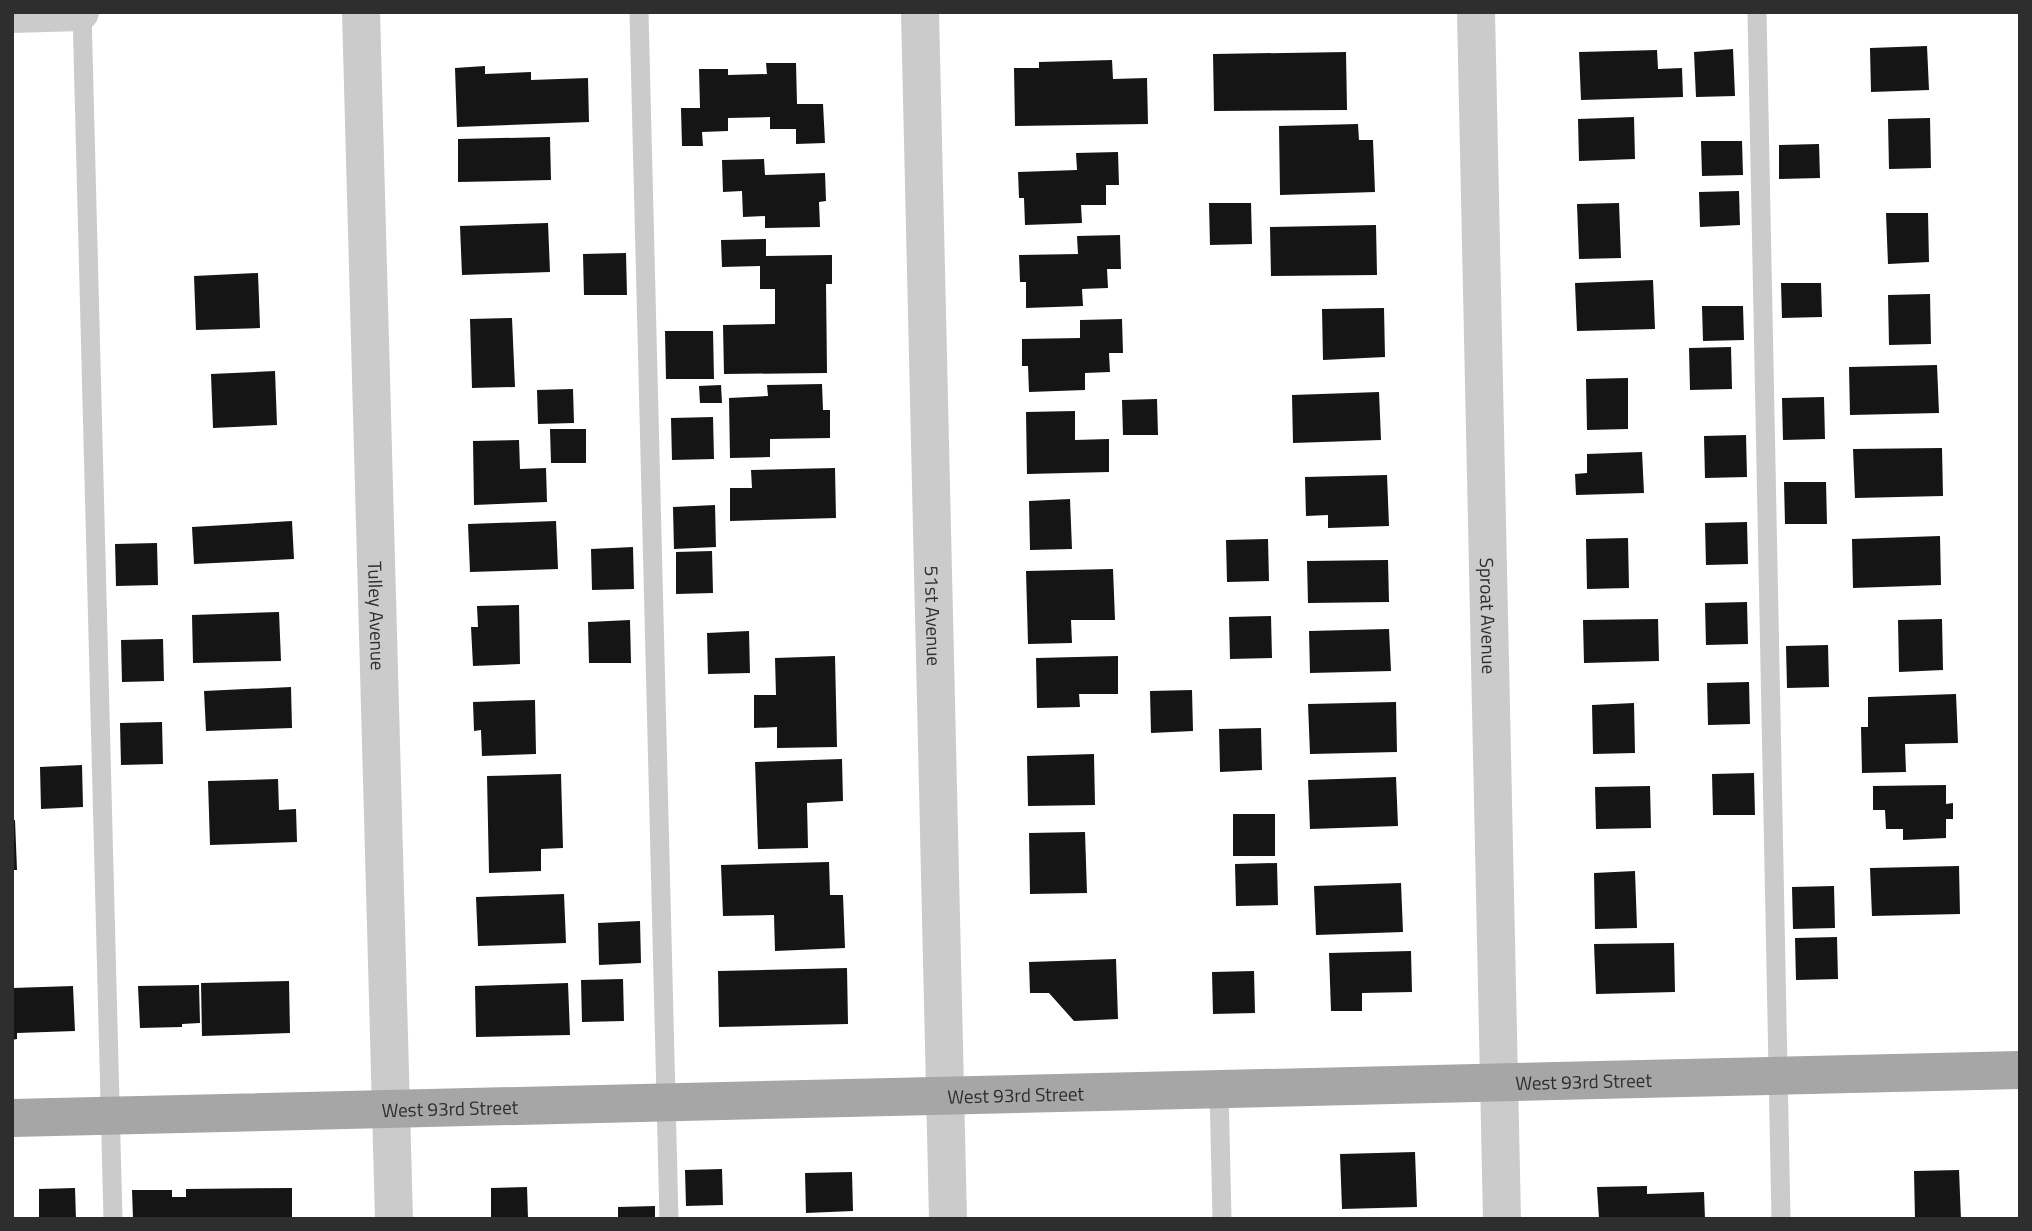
<svg xmlns="http://www.w3.org/2000/svg" width="2032" height="1231" font-family="'Titillium Web',sans-serif">
<style>
.building{fill:#151515}
.lines{fill:none;stroke-linecap:round;stroke-linejoin:round}
.service{stroke:#cbcbcb;stroke-width:19}
.minor{stroke:#cbcbcb;stroke-width:38}
.primary{stroke:#a6a6a6;stroke-width:38}
.labels{text-anchor:middle;dominant-baseline:central;stroke-width:7;stroke-linejoin:round;paint-order:stroke}
.street-label{font-size:19px;fill:#2e2e2e;stroke:#fff}
</style>
<rect width="100%" height="100%" fill="#fff"/>
<g class="building">
<path d="M1927,46L1929,90L1871,92L1870,48Z"/>
<path d="M1733,49L1735,96L1696,97L1694,52Z"/>
<path d="M1657,50L1658,69L1682,68L1683,97L1581,100L1579,52Z"/>
<path d="M1346,52L1347,110L1214,111L1213,54Z"/>
<path d="M1112,60L1113,79L1147,78L1148,124L1015,126L1014,68H1039V62Z"/>
<path d="M766,63H796L797,104H823L825,143L796,144V129H770V117L728,118V131L702,132L703,146H682L681,108H700L699,69H728V75L767,74Z"/>
<path d="M485,66V74L531,72V80L588,78L589,122L457,127L455,68Z"/>
<path d="M1634,117L1635,159L1579,161L1578,119Z"/>
<path d="M1930,118L1931,168L1889,169L1888,119Z"/>
<path d="M1358,124L1359,140H1373L1375,192L1280,195L1279,126Z"/>
<path d="M550,137L551,180L458,182V139Z"/>
<path d="M1701,141H1742L1743,175L1702,176Z"/>
<path d="M1819,144L1820,178L1779,179V145Z"/>
<path d="M1118,152L1119,185H1106V205H1081L1082,223L1025,225L1024,198H1019L1018,172L1077,170L1076,153Z"/>
<path d="M764,159L765,175L825,173L826,201L819,202L820,227L765,228V216L743,217L742,191L723,192L722,160Z"/>
<path d="M1739,191L1740,225L1700,227L1699,192Z"/>
<path d="M1209,203H1251L1252,244L1210,245Z"/>
<path d="M1619,203L1621,258L1579,259L1577,204Z"/>
<path d="M1886,213H1928L1929,262L1888,264Z"/>
<path d="M548,223L550,272L462,275L460,226Z"/>
<path d="M1376,225L1377,275L1271,276L1270,227Z"/>
<path d="M1120,235L1121,269H1107L1108,288L1082,289L1083,306L1026,308V282H1020L1019,255L1078,254L1077,236Z"/>
<path d="M766,239V256L832,255V284H826L827,373L724,374L723,325L775,324V289H760V266L722,267L721,240Z"/>
<path d="M626,253L627,295H584L583,254Z"/>
<path d="M258,273L260,328L196,330L194,276Z"/>
<path d="M1653,280L1655,329L1577,331L1575,283Z"/>
<path d="M1781,283H1821L1822,317L1782,318Z"/>
<path d="M1930,294L1931,344L1889,345L1888,295Z"/>
<path d="M1702,306H1743L1744,340L1703,341Z"/>
<path d="M1384,308L1385,357L1323,360L1322,309Z"/>
<path d="M512,318L515,387L472,388L470,319Z"/>
<path d="M1122,319L1123,353H1109L1110,372L1085,373V390L1029,392L1028,366H1022V339L1080,338V320Z"/>
<path d="M665,331H713L714,379H666Z"/>
<path d="M1731,347L1732,389L1690,390L1689,348Z"/>
<path d="M1937,365L1939,413L1850,415L1849,367Z"/>
<path d="M275,371L277,425L213,428L211,374Z"/>
<path d="M1628,378V429L1587,430L1586,379Z"/>
<path d="M822,384L823,410H830V438L770,439V457L730,458L729,398L768,396L767,385Z"/>
<path d="M721,385L722,403H700L699,386Z"/>
<path d="M573,389L574,423L538,424L537,390Z"/>
<path d="M1379,392L1381,440L1293,443L1292,395Z"/>
<path d="M1824,397L1825,439L1783,440L1782,398Z"/>
<path d="M1157,399L1158,435H1123L1122,400Z"/>
<path d="M1075,411V440L1109,439V472L1027,474L1026,412Z"/>
<path d="M713,417L714,459L672,460L671,418Z"/>
<path d="M550,429H586V463H551Z"/>
<path d="M1746,435L1747,477L1705,478L1704,436Z"/>
<path d="M519,440L520,469L546,468L547,502L474,505L473,441Z"/>
<path d="M1942,448L1943,496L1855,498L1853,449Z"/>
<path d="M1642,452L1644,493L1576,495L1575,474L1587,473V454Z"/>
<path d="M835,468L836,518L730,521V488H752L751,470Z"/>
<path d="M1387,475L1389,526L1328,528V515L1306,516L1305,477Z"/>
<path d="M1784,482H1826L1827,524H1785Z"/>
<path d="M1070,499L1072,549L1030,550L1029,501Z"/>
<path d="M715,505L716,547L674,549L673,507Z"/>
<path d="M292,521L294,559L194,564L192,527Z"/>
<path d="M556,521L558,569L470,572L468,524Z"/>
<path d="M1747,522L1748,564L1706,565L1705,523Z"/>
<path d="M1940,536L1941,585L1853,588L1852,539Z"/>
<path d="M1628,538L1629,588L1587,589L1586,539Z"/>
<path d="M1268,539L1269,581L1227,582L1226,540Z"/>
<path d="M157,543L158,585L116,586L115,544Z"/>
<path d="M633,547L634,589L592,590L591,549Z"/>
<path d="M712,551L713,593L676,594V552Z"/>
<path d="M1388,560L1389,602L1308,603L1307,561Z"/>
<path d="M1113,569L1115,620H1071L1072,643L1028,644L1026,571Z"/>
<path d="M1747,602L1748,644L1706,645L1705,603Z"/>
<path d="M519,605L520,664L473,666L471,627H478L477,606Z"/>
<path d="M279,612L281,661L193,663L192,615Z"/>
<path d="M1271,616L1272,658L1230,659L1229,617Z"/>
<path d="M1658,619L1659,661L1584,663L1583,620Z"/>
<path d="M1942,619L1943,670L1899,672L1898,620Z"/>
<path d="M630,620L631,663H589L588,622Z"/>
<path d="M1389,629L1391,671L1310,673L1309,631Z"/>
<path d="M749,631L750,673L708,674L707,633Z"/>
<path d="M163,639L164,681L122,682L121,640Z"/>
<path d="M1828,645L1829,687L1787,688L1786,646Z"/>
<path d="M835,656L837,747L777,748V727L754,728V695H776L775,658Z"/>
<path d="M1118,656V694H1079L1080,707L1037,708L1036,658Z"/>
<path d="M1749,682L1750,724L1708,725L1707,683Z"/>
<path d="M291,687L292,728L206,731L204,691Z"/>
<path d="M1192,690L1193,731L1151,733L1150,691Z"/>
<path d="M1956,694L1958,743L1905,744L1906,772L1862,773L1861,727H1868V697Z"/>
<path d="M535,700L536,754L482,756L481,730L474,731L473,702Z"/>
<path d="M1396,702L1397,752L1310,754L1308,704Z"/>
<path d="M1634,703L1635,753L1593,754L1592,705Z"/>
<path d="M162,722L163,764L121,765L120,723Z"/>
<path d="M1261,728L1262,770L1220,772L1219,729Z"/>
<path d="M1094,754L1095,805L1028,806L1027,756Z"/>
<path d="M842,759L843,801L807,803L808,848L758,849L755,762Z"/>
<path d="M82,765L83,807L41,809L40,767Z"/>
<path d="M1754,773L1755,815H1713L1712,774Z"/>
<path d="M561,774L563,848L541,849V871L489,873L487,776Z"/>
<path d="M1396,777L1398,826L1310,829L1308,780Z"/>
<path d="M278,779L279,810L296,809L297,842L210,845L208,781Z"/>
<path d="M1946,785V804L1953,803V819H1946V838L1903,840V829H1886L1885,810H1873V786Z"/>
<path d="M1650,786L1651,828L1596,829L1595,787Z"/>
<rect x="1233" y="814" width="42" height="42"/>
<path d="M12,820H15L17,870H12Z"/>
<path d="M1085,832L1087,893L1030,894L1029,833Z"/>
<path d="M829,862L830,895H843L845,948L775,951L774,915L723,916L721,865Z"/>
<path d="M1277,863L1278,905L1236,906L1235,864Z"/>
<path d="M1959,866L1960,914L1872,916L1870,868Z"/>
<path d="M1635,871L1637,928L1595,929L1594,873Z"/>
<path d="M1401,883L1403,932L1316,935L1314,886Z"/>
<path d="M1834,886L1835,928L1793,929L1792,887Z"/>
<path d="M564,894L566,943L478,946L476,897Z"/>
<path d="M640,921L641,963L599,965L598,923Z"/>
<path d="M1837,937L1838,979L1796,980L1795,938Z"/>
<path d="M1674,943L1675,992L1596,994L1594,944Z"/>
<path d="M1411,951L1412,992L1362,993V1011H1331L1329,953Z"/>
<path d="M1116,959L1118,1019L1074,1021L1049,993H1030L1029,962Z"/>
<path d="M847,968L848,1024L719,1027L718,971Z"/>
<path d="M1254,971L1255,1013L1213,1014L1212,972Z"/>
<path d="M623,979L624,1021L582,1022L581,980Z"/>
<path d="M289,981L290,1033L202,1036L201,983Z"/>
<path d="M568,983L570,1035L476,1037L475,986Z"/>
<path d="M199,985L200,1023L182,1024V1027L140,1028L138,986Z"/>
<path d="M73,986L75,1031L17,1033V1039L12,1040V988Z"/>
<path d="M1415,1152L1417,1207L1342,1209L1340,1154Z"/>
<path d="M722,1169L723,1205L686,1206L685,1170Z"/>
<path d="M1959,1170L1961,1219H1915L1914,1171Z"/>
<path d="M852,1172L853,1211L806,1213L805,1173Z"/>
<path d="M1647,1186V1194L1704,1192L1705,1219H1599L1597,1187Z"/>
<path d="M527,1187L528,1219H491V1188Z"/>
<path d="M75,1188L76,1219H39V1189Z"/>
<path d="M292,1188V1219H133L132,1190H172V1197H186V1189Z"/>
<path d="M655,1206V1219H618V1207Z"/>
</g>
<g class="lines">
<g class="service">
<path d="M82,12L113,1219"/>
<path d="M639,12L669,1219"/>
<path d="M1757,12L1781,1219"/>
<path d="M1219,1089L1222,1219"/>
</g>
<g class="minor">
<path id="s1" d="M361,12L394,1219"/>
<path id="s2" d="M920,12L948,1219"/>
<path id="s3" d="M1476,12L1502,1219"/>
<path d="M12,14L80,12"/>
</g>
<path class="primary" id="s4" d="M12,1118L2020,1070"/>
</g>
<g class="labels">
<g class="street-label">
<text stroke="none"><textPath href="#s1" startOffset="604">Tulley Avenue</textPath></text>
<text stroke="none"><textPath href="#s2" startOffset="604">51st Avenue</textPath></text>
<text stroke="none"><textPath href="#s3" startOffset="604">Sproat Avenue</textPath></text>
<text stroke="none"><textPath href="#s4" startOffset="1572">West 93rd Street</textPath></text>
<text stroke="none"><textPath href="#s4" startOffset="1004">West 93rd Street</textPath></text>
<text stroke="none"><textPath href="#s4" startOffset="438">West 93rd Street</textPath></text>
</g>
</g>
<rect width="2032" height="1231" fill="none" stroke="#2e2e2e" stroke-width="28"/>
</svg>
